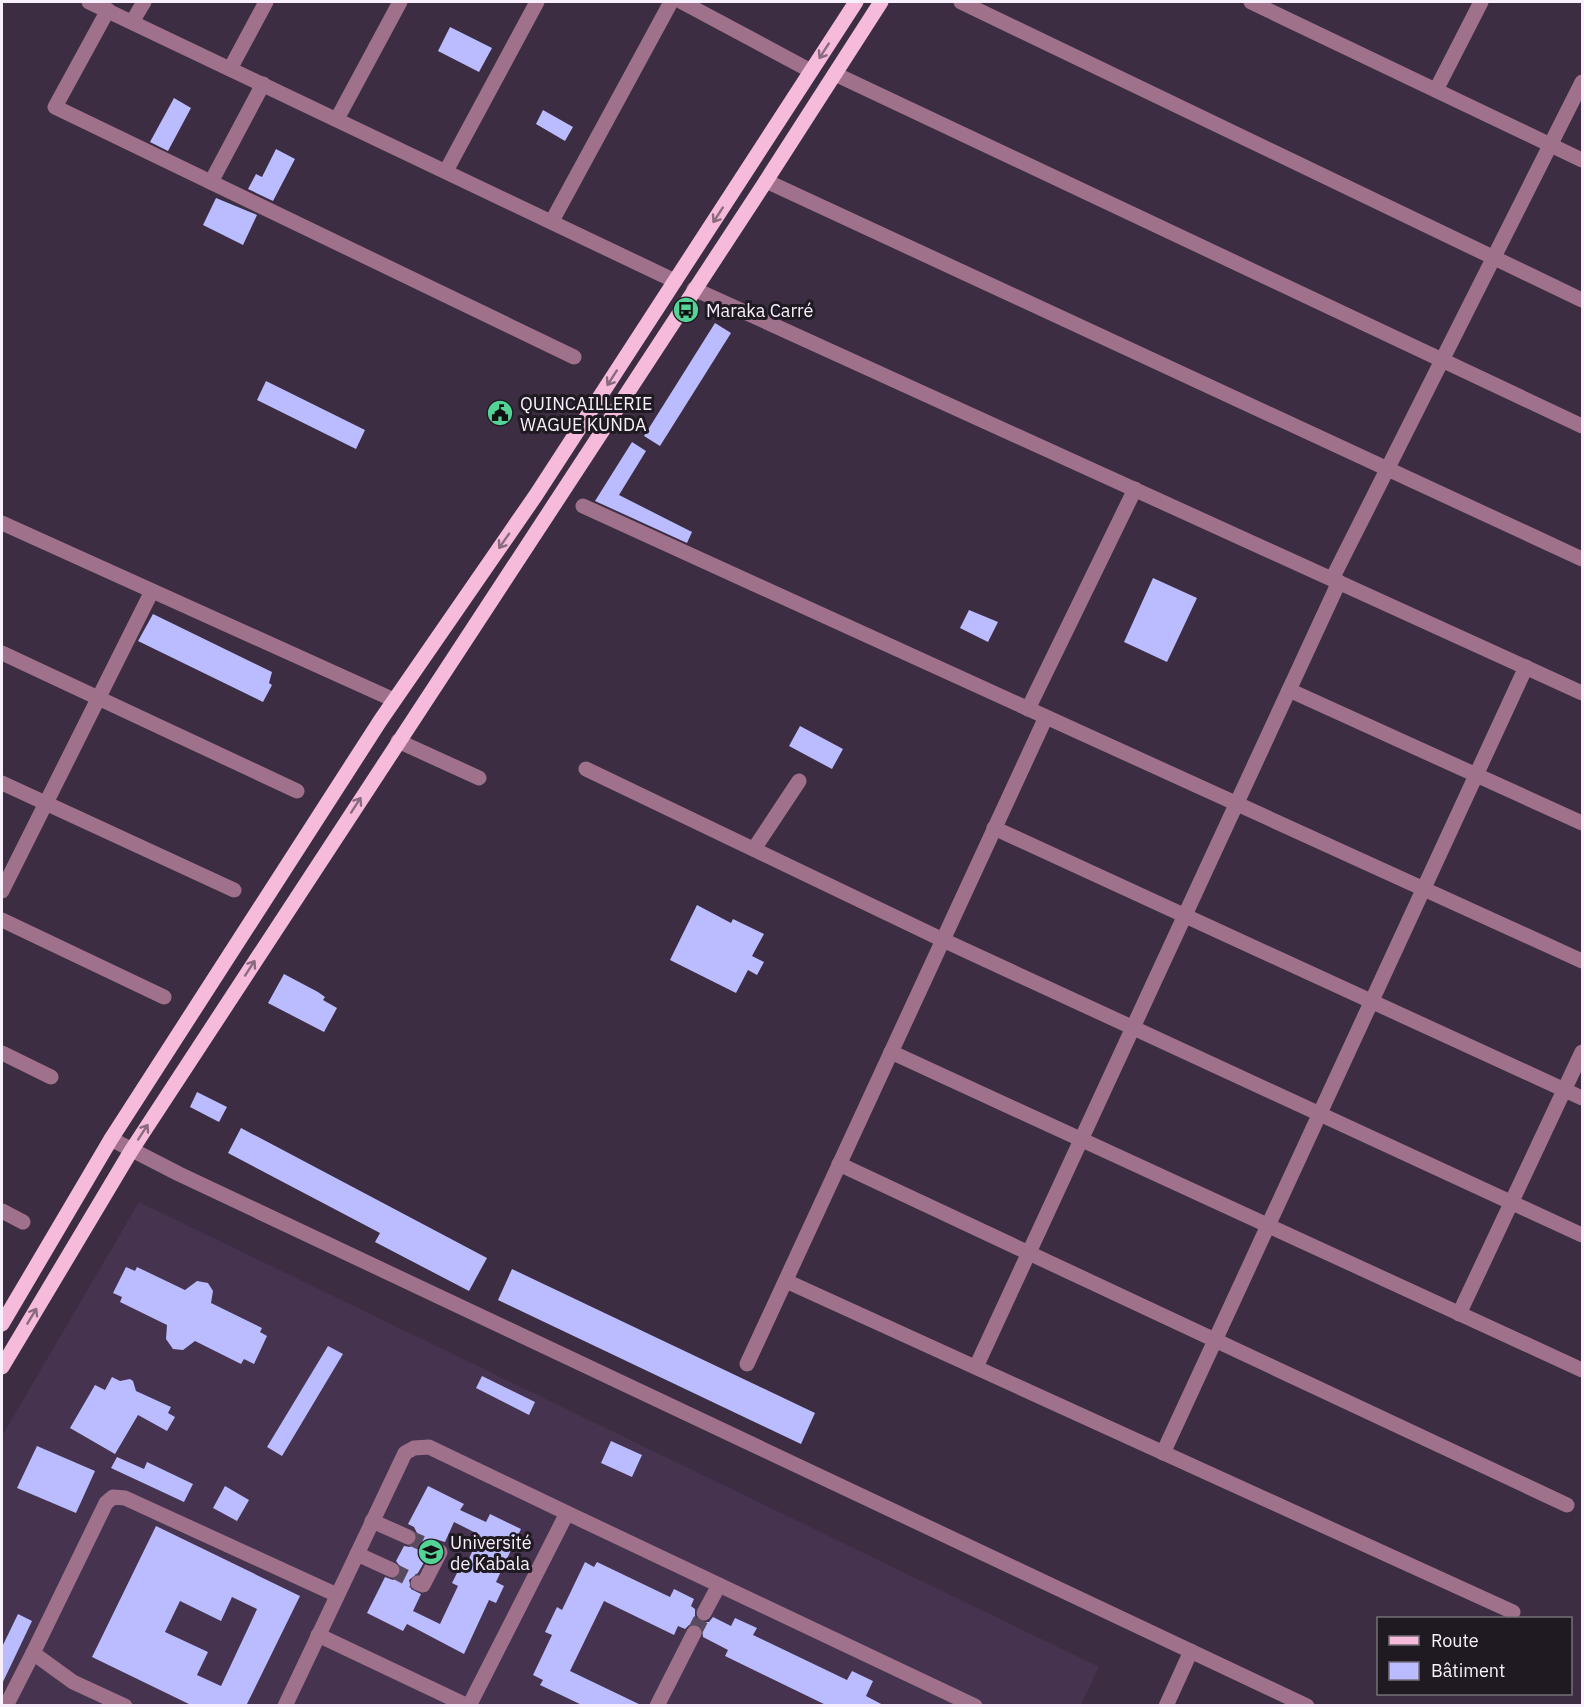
<svg xmlns="http://www.w3.org/2000/svg" width="1584" height="1707" font-family="'IBM Plex Sans',sans-serif">
<style>
.built{fill:#45334f}
.building{fill:#babcff;fill-rule:evenodd}
.lines{fill:none;stroke-linecap:round;stroke-linejoin:round}
.minor-tunnel{stroke:#584a5f;stroke-width:15;stroke-dasharray:15 8;stroke-linecap:butt}
.minor{stroke:#a0718b;stroke-width:15}
.major{stroke:#f6bbdb;stroke-width:15}
.oneway{stroke:#8a6a7e}
.labels{text-anchor:middle;dominant-baseline:central;stroke-width:6;stroke-linejoin:round;paint-order:stroke}
.poi-label{font-size:18px;fill:#f9f0fe;stroke:#1f1922;text-anchor:start}
</style>
<rect width="100%" height="100%" fill="#3c2d43"/>
<path class="built" d="M139,1202L1099,1667L1080,1706H2V1436Z"/>
<g class="building">
<path d="M450,27L492,48L479,72L438,51Z"/>
<path d="M174,98L191,108L168,151L150,142Z"/>
<path d="M543,110L573,127L565,141L536,124Z"/>
<path d="M276,149L295,159L273,201L248,189L256,174L262,177Z"/>
<path d="M216,198L257,215L243,245L203,225Z"/>
<path d="M715,323L731,333L660,446L644,436Z"/>
<path d="M266,381L365,430L356,449L257,400Z"/>
<path d="M632,442L646,451L619,495L692,532L687,543L595,501Z"/>
<path d="M1153,578L1197,598L1167,662L1124,642Z"/>
<path d="M969,610L998,622L988,642L960,628Z"/>
<path d="M153,614L272,672L269,683L272,685L263,702L138,641Z"/>
<path d="M800,726L843,749L832,769L789,746Z"/>
<path d="M697,905L731,923L733,919L764,934L752,956L764,962L757,975L748,970L736,993L670,960Z"/>
<path d="M284,974L318,992L325,997L323,1000L337,1008L324,1032L268,1003Z"/>
<path d="M197,1092L227,1107L219,1122L190,1107Z"/>
<path d="M241,1128L487,1258L469,1291L375,1242L380,1233L228,1153Z"/>
<path d="M126,1267L135,1271L137,1267L185,1290L197,1281L208,1283L213,1291L211,1303L262,1328L260,1332L267,1336L254,1364L244,1359L241,1364L195,1341L183,1350L173,1349L166,1339L167,1325L120,1302L122,1297L113,1293Z"/>
<path d="M512,1269L815,1413L801,1444L498,1300Z"/>
<path d="M328,1346L343,1354L282,1456L267,1447Z"/>
<path d="M482,1376L535,1402L529,1415L476,1388Z"/>
<path d="M112,1377L120,1381L130,1379L133,1381L136,1391L171,1407L168,1413L175,1417L167,1431L138,1415L115,1454L70,1428L95,1385L105,1390Z"/>
<path d="M611,1441L642,1455L632,1477L601,1463Z"/>
<path d="M37,1446L95,1471L76,1513L17,1488Z"/>
<path d="M117,1457L144,1469L147,1462L193,1484L184,1502L111,1468Z"/>
<path d="M225,1486L249,1500L237,1521L213,1508Z"/>
<path d="M428,1486L464,1504L460,1510L486,1522L490,1514L521,1529L496,1582L504,1586L496,1603L489,1600L464,1654L407,1624L403,1631L367,1613L385,1577L393,1580L401,1575L402,1569L396,1561L404,1546L410,1547L417,1541L418,1535L414,1527L408,1524ZM454,1522L480,1535L465,1567L461,1565L452,1583L458,1586L440,1624L413,1611L421,1594L411,1589L409,1580L418,1573L428,1555L427,1544L435,1539L445,1542Z"/>
<path d="M156,1526L300,1596L246,1706H193L92,1657ZM232,1597L257,1609L221,1686L197,1675L208,1652L165,1632L180,1601L221,1621Z"/>
<path d="M585,1562L594,1567L597,1562L670,1597L674,1589L694,1599L691,1606L695,1609V1618L700,1622H709L713,1617L731,1626L735,1618L757,1628L753,1635L847,1680L852,1671L873,1681L866,1696L885,1706H828L725,1656L728,1650L703,1637L702,1628L698,1624L689,1625L685,1629L678,1626L674,1635L604,1601L570,1671L643,1706H584L540,1685L543,1680L533,1675L552,1635L545,1632L557,1607L562,1610Z"/>
<path d="M18,1614L32,1621L2,1684V1647Z"/>
</g>
<g class="lines">
<g class="minor-tunnel">
<path d="M408,1537L435,1549"/>
<path d="M392,1570L418,1583"/>
<path d="M694,1633L704,1613"/>
</g>
<g class="minor">
<path d="M89,2L675,281"/>
<path d="M682,2L811,71"/>
<path d="M961,2L1582,300"/>
<path d="M1251,2L1582,160"/>
<path d="M108,10L55,107L574,357"/>
<path d="M132,22L144,2"/>
<path d="M230,69L266,2"/>
<path d="M835,74L1582,426"/>
<path d="M1436,90L1481,2"/>
<path d="M337,119L400,2"/>
<path d="M446,171L537,2"/>
<path d="M766,181L1582,559"/>
<path d="M211,182L263,84"/>
<path d="M552,221L671,2"/>
<path d="M694,289L1582,693"/>
<path d="M583,506L1582,961"/>
<path d="M2,523L394,700"/>
<path d="M1332,579L1582,82"/>
<path d="M2,653L297,791"/>
<path d="M1289,690L1582,823"/>
<path d="M1028,709L1135,489"/>
<path d="M398,741L479,778"/>
<path d="M586,769L943,940L1582,1235"/>
<path d="M2,783L234,890"/>
<path d="M994,828L1582,1098"/>
<path d="M754,849L799,781"/>
<path d="M2,891L152,591"/>
<path d="M2,920L164,997"/>
<path d="M891,1052L1582,1370"/>
<path d="M2,1053L51,1077"/>
<path d="M111,1139L179,1174L1307,1706"/>
<path d="M839,1164L1567,1505"/>
<path d="M2,1211L23,1222"/>
<path d="M786,1281L1513,1612"/>
<path d="M1459,1314L1582,1052"/>
<path d="M747,1364L1046,717"/>
<path d="M976,1367L1339,582"/>
<path d="M1163,1453L1526,667"/>
<path d="M372,1521L408,1537"/>
<path d="M357,1554L392,1570"/>
<path d="M418,1583L423,1585L440,1552L435,1549"/>
<path d="M704,1613L719,1585"/>
<path d="M318,1635L468,1706"/>
<path d="M6,1706L33,1653"/>
<path d="M125,1706L73,1682L33,1653L106,1503L113,1497L125,1498L337,1595"/>
<path d="M285,1706L405,1453L414,1448L429,1447L567,1513"/>
<path d="M469,1706L567,1513L975,1706"/>
<path d="M657,1706L694,1633"/>
<path d="M1166,1706L1191,1651"/>
</g>
<g class="major">
<path d="M2,1324L111,1139L380,721L536,495L856,2"/>
<path d="M2,1367L131,1151L766,181L881,2"/>
</g>
</g>
<defs><path id="oneway-shaft" d="M-6 0H5M1.5-3L5.5 0L1.5 3" fill="none" stroke-width="1.6" stroke-linecap="round" stroke-linejoin="round" transform="scale(1.5)"/></defs>
<g class="oneway">
<use href="#oneway-shaft" transform="translate(824 51) rotate(123)"/>
<use href="#oneway-shaft" transform="translate(718 215) rotate(123)"/>
<use href="#oneway-shaft" transform="translate(612 378) rotate(123)"/>
<use href="#oneway-shaft" transform="translate(504 541) rotate(125)"/>
<use href="#oneway-shaft" transform="translate(356 805) rotate(-57)"/>
<use href="#oneway-shaft" transform="translate(250 968) rotate(-57)"/>
<use href="#oneway-shaft" transform="translate(143 1132) rotate(-57)"/>
<use href="#oneway-shaft" transform="translate(32 1316) rotate(-59)"/>
</g>
<defs>
<g id="bus-disc" transform="scale(1.35)"><circle r="9.5" fill="#53d396" stroke="#1f1922"/><path d="M-5-6H5V4H4V6H2V4H-2V6H-4V4H-5ZM-3.5-4V0h7V-4ZM-3.5 1.2v1.5H-2V1.2ZM2 1.2v1.5H3.5V1.2Z" fill="#111"/></g>
<g id="civic-disc" transform="scale(1.35)"><circle r="9.5" fill="#53d396" stroke="#1f1922"/><path d="M-.6-6.5H3V-4.5H.6V-3L4-1V1h2V6H-6V1h2V-1L-.6-3ZM-1.2 2.5V6h2.4V2.5Z" fill="#111"/></g>
<g id="university-disc" transform="scale(1.35)"><circle r="9.5" fill="#53d396" stroke="#1f1922"/><path d="M0-5L7-2L0 1L-7-2ZM-4 1L0 2.5L4 1V4Q0 6-4 4Z" fill="#111"/></g>
</defs>
<g fill-rule="evenodd">
<use href="#bus-disc" x="686" y="310"/>
<use href="#civic-disc" x="500" y="413"/>
<use href="#university-disc" x="431" y="1552"/>
</g>
<g class="labels">
<g class="poi-label">
<text x="706" y="310">Maraka Carré</text>
<text x="520" y="403">QUINCAILLERIE<tspan x="520" dy="21">WAGUE KUNDA</tspan></text>
<text x="450" y="1542">Université<tspan x="450" dy="21">de Kabala</tspan></text>
</g>
</g>
<rect width="1584" height="1707" fill="none" stroke="#f9f0fe" stroke-width="6"/>
<rect x="1377" y="1617" width="195" height="78" fill="#1f1922" stroke="#766f7a" stroke-width="1.5"/>
<rect x="1389" y="1636" width="30" height="9" fill="#f6bbdb" stroke="#766f7a" stroke-width="1.5"/>
<text x="1431" y="1647" font-size="18" fill="#f9f0fe">Route</text>
<rect x="1389" y="1662" width="30" height="18" fill="#babcff" stroke="#766f7a" stroke-width="1.5"/>
<text x="1431" y="1677" font-size="18" fill="#f9f0fe">Bâtiment</text>
</svg>
